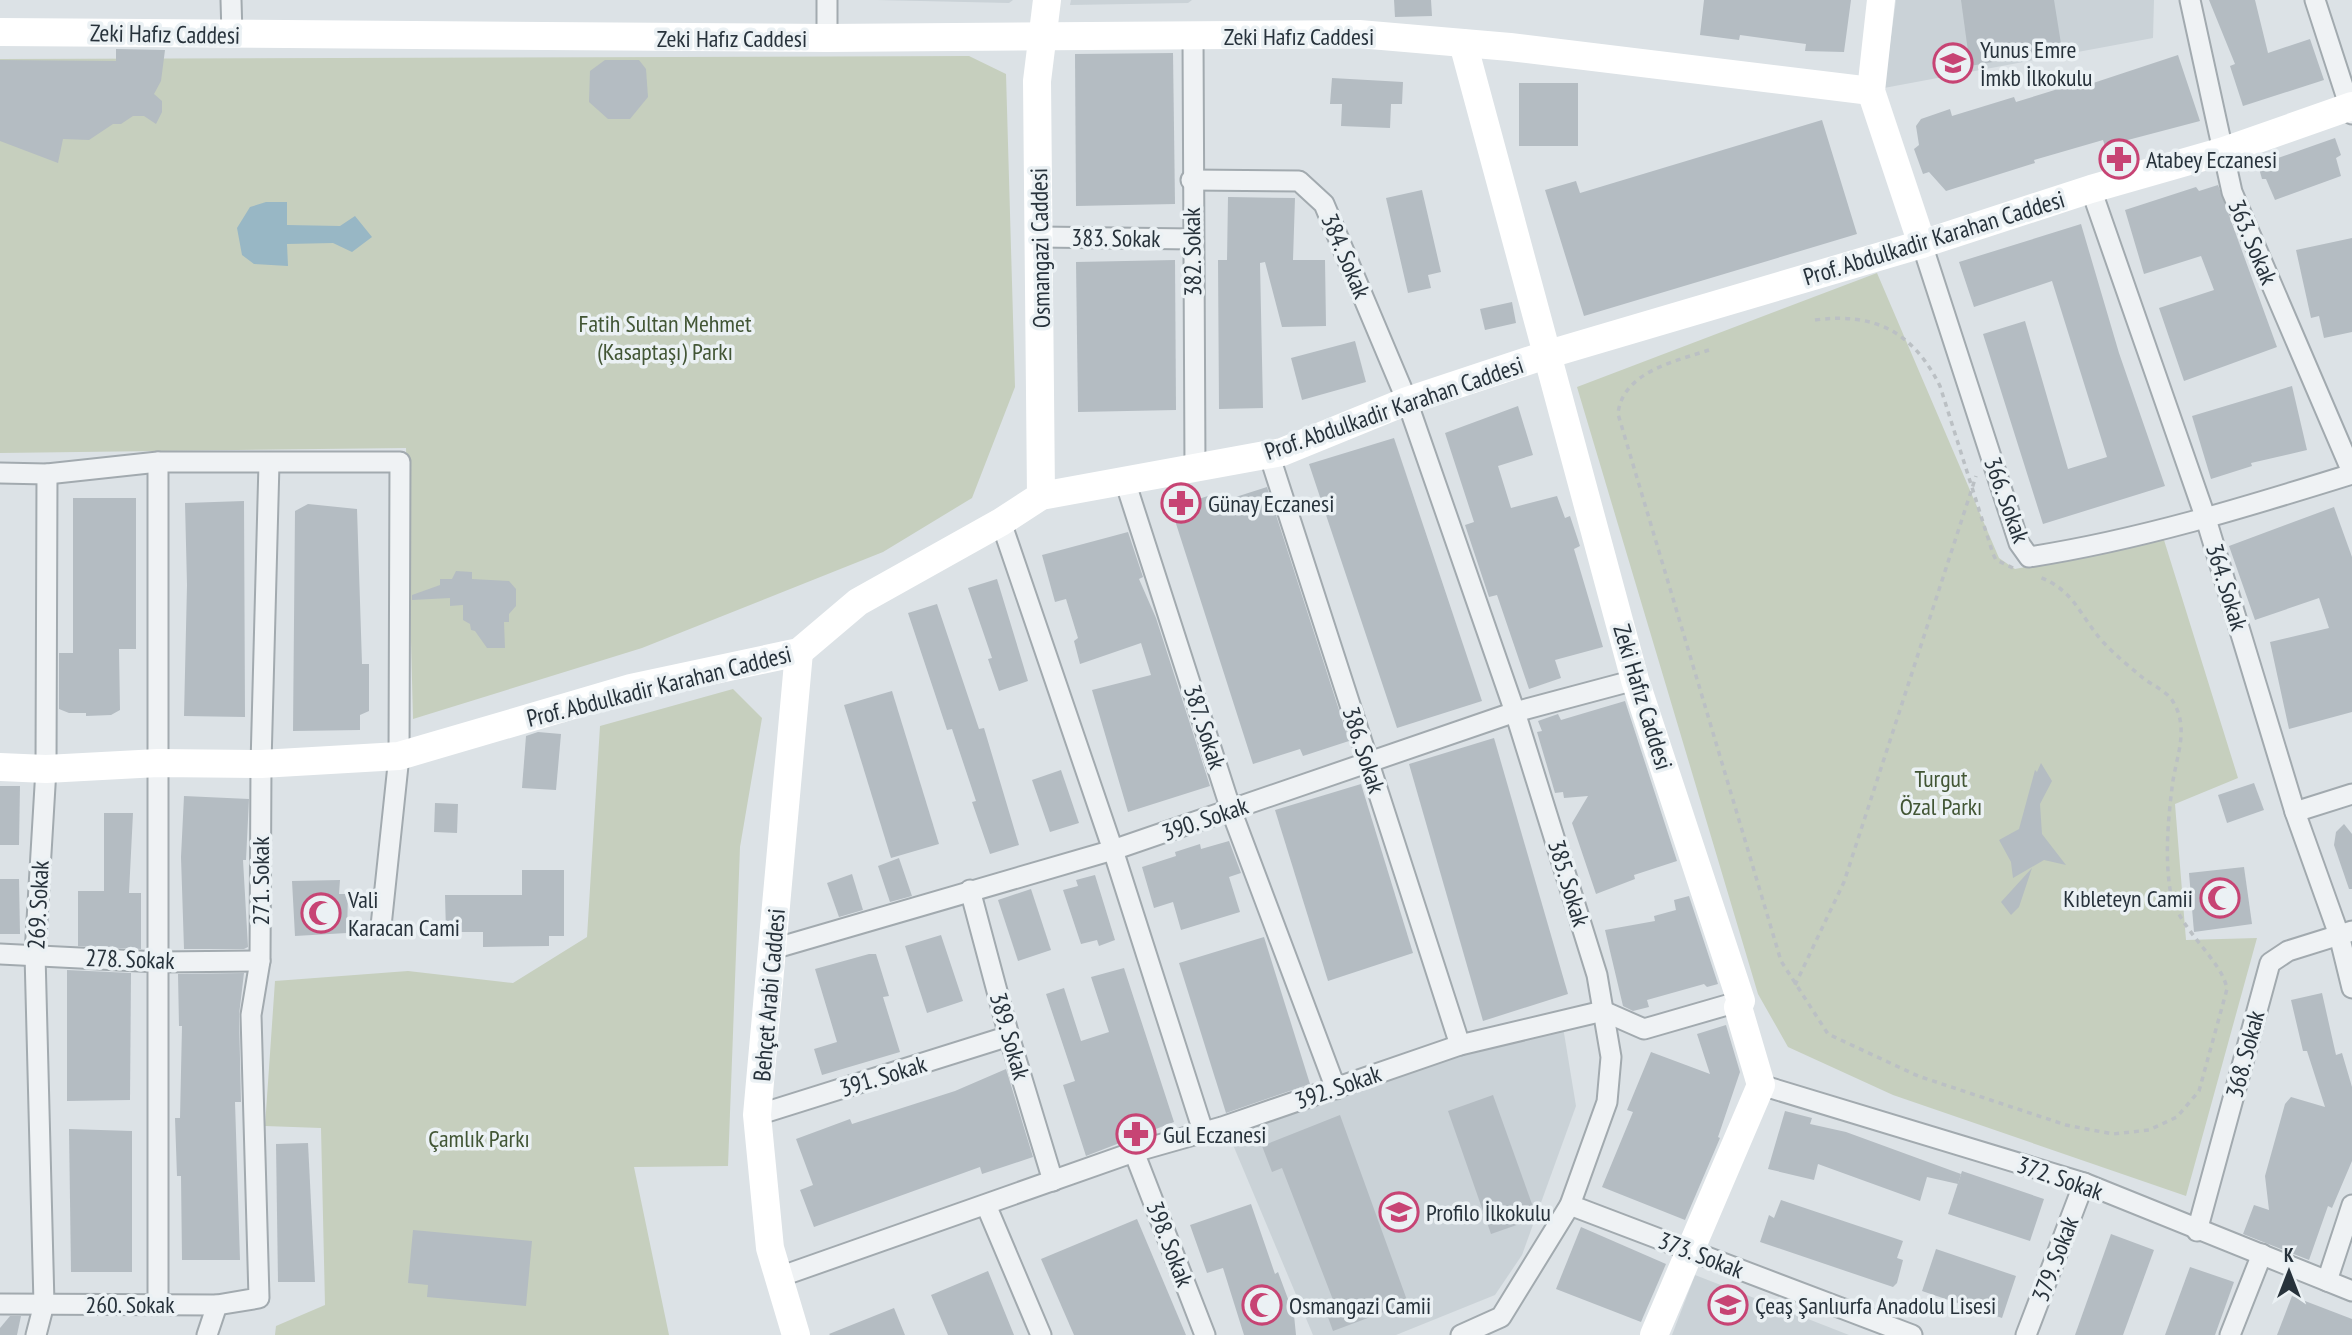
<svg xmlns="http://www.w3.org/2000/svg" width="2352" height="1335" font-family="'PT Sans Narrow',sans-serif">
<style>
.built{fill:#cad2d7}
.green{fill:#c6cfbe}
.water{fill:#98b7c5}
.building{fill:#b4bcc2}
.lines{fill:none;stroke-linecap:round;stroke-linejoin:round}
.street-casing{stroke:#a2aaaf;stroke-width:23}
.path{stroke:#bbc0c4;stroke-width:3.5;stroke-dasharray:5 5;stroke-linecap:butt}
.street{stroke:#eff2f4;stroke-width:19}
.secondary{stroke:#fff;stroke-width:28}
.labels{text-anchor:middle;dominant-baseline:central;stroke-width:7;stroke-linejoin:round;paint-order:stroke}
.street-label{font-size:24px;fill:#27323b;stroke:#ebf1f4}
.poi-label{font-size:24px;fill:#27323b;stroke:#ebf1f4;text-anchor:start}
.park-label{font-size:24px;fill:#425635;stroke:#ebf1f4}
</style>
<rect width="100%" height="100%" fill="#dce2e6"/>
<g class="built">
<path d="M877,0H1013L1009,3Z"/>
<path d="M1071,0H1192L1188,3L1070,5Z"/>
<path d="M1896,0H2154L2153,38L1884,88Z"/>
<path d="M1563,1027L1576,1106L1522,1255L1495,1295L1396,1335H1313L1228,1133L1481,1043Z"/>
<path d="M1695,1275L1849,1335H1672Z"/>
</g>
<g class="green">
<path d="M969,56L1006,74L1015,387L972,498L883,552L642,648L413,719L406,448L0,453V59Z"/>
<path d="M1877,273L1999,558L2015,569L2164,540L2238,778L2175,804L2186,940L2257,938L2186,1196L1893,1095L1788,1047L1758,994L1577,387Z"/>
<path d="M733,689L762,718L740,847L728,1166L634,1167L669,1335H275L276,1326L325,1305L321,1128L265,1126L275,981L408,971L513,983L587,937L600,726Z"/>
</g>
<path class="water" d="M266,202H287V225L340,226L355,216L372,237L352,252L333,243L287,244L288,266L254,264L242,255L237,228L250,207Z"/>
<g class="building">
<path d="M1394,0H1431L1432,16L1395,17Z"/>
<path d="M1704,0H1851L1844,52L1805,51L1806,44L1740,35L1739,40L1700,35Z"/>
<path d="M1961,0H2054L2062,50L1970,66Z"/>
<path d="M2209,0H2255L2268,53L2310,39L2324,80L2243,106L2230,66L2235,64Z"/>
<path d="M116,49L165,50L161,81L154,94L162,101V112L156,124L144,116H133L121,124H113L89,140L63,139L58,163L0,141V60L116,61Z"/>
<path d="M1173,53L1175,204L1076,206L1075,54Z"/>
<path d="M2178,55L2200,121L2105,146L2103,140L2034,160L2035,163L1946,191L1929,172L1923,174L1914,149L1919,145L1916,126L1921,119L1950,109L1952,116L2014,97L2016,102L2071,85L2072,90Z"/>
<path d="M605,60H639L646,69L648,97L630,119H608L589,102L590,71Z"/>
<path d="M1332,78L1403,82L1402,104H1391L1390,128L1341,126L1342,104H1330Z"/>
<rect x="1519" y="83" width="59" height="63"/>
<path d="M1822,120L1857,234L1584,316L1545,190L1576,181L1580,193Z"/>
<path d="M2335,138L2341,155L2336,158L2341,176L2275,200L2266,179H2262L2258,165Z"/>
<path d="M2218,185L2277,347L2184,381L2159,308L2214,290L2201,256L2144,274L2125,210L2196,187L2199,191Z"/>
<path d="M1422,190L1441,272L1428,275L1431,288L1408,293L1386,198Z"/>
<path d="M1228,197L1295,198L1293,260H1325L1326,326L1282,327L1265,262L1260,263L1263,408L1219,409L1218,260H1227Z"/>
<path d="M2081,224L2119,353L2165,486L2043,524L1983,334L2025,321L2068,469L2107,457L2052,281L1974,307L1959,262Z"/>
<path d="M2352,238V332L2324,338L2319,316L2311,318L2296,250Z"/>
<path d="M1175,260L1176,410L1078,412L1076,262Z"/>
<path d="M1512,302L1516,323L1485,330L1480,309Z"/>
<path d="M1355,341L1366,382L1302,400L1291,358Z"/>
<path d="M2292,386L2307,450L2251,463L2252,466L2211,479L2192,416Z"/>
<path d="M1518,406L1533,455L1498,466L1511,508L1557,496L1565,518L1570,516L1580,546L1574,549L1603,647L1555,660L1561,678L1529,689L1497,595L1489,597L1465,525L1474,522L1445,433Z"/>
<path d="M1394,438L1482,701L1397,728L1309,464Z"/>
<path d="M1267,487L1349,741L1303,756L1300,749L1253,764L1171,508L1217,493L1220,502Z"/>
<path d="M73,498H136V649H119L120,710L111,715L86,716V713H69L59,709V653H73Z"/>
<path d="M244,501L245,717L184,716L187,585L185,503Z"/>
<path d="M308,504L357,509L362,664H369V711L360,715V730L293,731L295,511Z"/>
<path d="M2334,507L2352,557V712L2289,729L2270,642L2329,628L2319,598L2255,620L2229,546Z"/>
<path d="M1128,532L1143,577L1139,579L1156,618L1210,786L1128,812L1092,690L1151,675L1141,643L1080,664L1074,641L1078,638L1066,599L1055,602L1042,555Z"/>
<path d="M456,571L472,572V579L509,581L516,589V606L509,614V622H504L505,648H487L475,631L471,630L470,624L463,620V605L450,606V598L412,600V595L440,585V579H452Z"/>
<path d="M997,579L1028,681L999,691L988,659L992,658L968,588Z"/>
<path d="M937,604L979,729L984,728L1019,845L990,854L972,802L976,801L952,729L947,730L908,613Z"/>
<path d="M892,691L939,844L891,858L844,705Z"/>
<path d="M1625,701L1677,861L1634,875L1635,879L1596,894L1572,823L1588,796L1564,798L1563,792L1555,793L1537,732L1542,731L1538,721L1558,714L1561,720Z"/>
<path d="M538,732L561,734L556,790L522,788L526,736Z"/>
<path d="M1494,738L1568,994L1483,1021L1409,764Z"/>
<path d="M2041,763L2052,781L2040,804L2042,834L2066,865L2044,860L2013,878L2011,862L1999,840L2019,829L2035,770L2037,772Z"/>
<path d="M1061,770L1079,823L1050,832L1032,780Z"/>
<path d="M2254,783L2264,810L2227,823L2218,795Z"/>
<path d="M1361,784L1413,953L1328,981L1275,810Z"/>
<path d="M0,786H20L19,845H0Z"/>
<path d="M184,796L249,799L246,860H243L248,947L244,949H184L181,857Z"/>
<path d="M435,803L458,804L457,833L434,832Z"/>
<path d="M104,813H133L129,893H141V949L78,946V891H104Z"/>
<path d="M2344,824L2352,834V889H2349L2334,845L2336,832Z"/>
<path d="M1229,841L1241,873L1229,877L1240,912L1181,930L1173,902L1154,908L1142,867L1176,856L1175,852L1200,844L1201,849Z"/>
<path d="M899,858L912,896L890,902L878,866Z"/>
<path d="M2244,867L2252,924L2194,932L2189,873Z"/>
<path d="M2032,868L2019,907L2011,915L2001,902Z"/>
<path d="M522,870H564V936H549V946L483,947V932H446L445,895H522Z"/>
<path d="M852,874L863,910L839,917L827,883Z"/>
<path d="M1095,875L1115,940L1099,946L1097,940L1081,944L1063,890L1078,886L1076,880Z"/>
<path d="M0,879H19L20,934H0Z"/>
<path d="M340,880L339,894H348L347,933L295,936L292,881Z"/>
<path d="M1031,889L1051,950L1018,961L998,900Z"/>
<path d="M1689,896L1718,984L1707,987L1704,984L1647,1000L1649,1007L1633,1011L1623,1006L1605,930L1655,921L1654,916L1676,910L1674,900Z"/>
<path d="M941,935L963,1001L927,1013L905,946Z"/>
<path d="M1264,937L1310,1084L1226,1113L1179,963Z"/>
<path d="M869,954H876L889,996L883,997L900,1052L822,1075L814,1049L837,1042L815,969Z"/>
<path d="M1124,968L1174,1122L1086,1156L1063,1085L1075,1081L1046,994L1064,988L1081,1041L1109,1032L1091,977Z"/>
<path d="M67,970L131,973L130,1100L67,1101Z"/>
<path d="M244,973L239,1015L241,1102H235L240,1260H182L181,1176H177L175,1118H180L182,1026H179L178,974Z"/>
<path d="M2322,993L2336,1055L2342,1053L2352,1087V1161L2332,1208L2328,1206L2309,1260L2243,1234L2254,1205L2269,1210L2265,1176L2285,1104L2291,1097L2325,1107L2307,1051H2303L2291,1000Z"/>
<path d="M1726,1025L1740,1072L1718,1137L1720,1138L1685,1220L1602,1187L1633,1112L1627,1110L1651,1052L1710,1074L1697,1034Z"/>
<path d="M1006,1069L1033,1157L982,1174L980,1167L814,1227L800,1190L813,1185L796,1139L850,1119L852,1124L955,1091Z"/>
<path d="M1493,1095L1537,1218L1491,1234L1448,1111Z"/>
<path d="M1785,1111L1812,1118L1810,1124L1846,1132L1961,1174L1958,1184L1927,1177L1920,1201L1818,1164L1814,1180L1768,1169Z"/>
<path d="M1340,1115L1408,1303L1333,1331L1325,1309L1335,1305L1282,1168L1272,1172L1262,1146Z"/>
<path d="M69,1129L132,1131V1272H71Z"/>
<path d="M308,1143L315,1282H278L276,1144Z"/>
<path d="M1962,1171L2044,1199L2030,1241L1948,1214Z"/>
<path d="M1781,1200L1903,1241L1897,1258L1903,1260L1897,1283L1893,1287L1760,1242L1769,1215L1774,1218Z"/>
<path d="M1251,1204L1275,1274L1278,1272L1294,1315L1296,1335H1244L1223,1268L1207,1273L1190,1225Z"/>
<path d="M1137,1219L1186,1335H1074L1041,1259Z"/>
<path d="M1581,1227L1666,1264L1641,1322L1556,1289Z"/>
<path d="M413,1230L532,1241L526,1306L427,1297L428,1285L408,1283Z"/>
<path d="M2111,1234L2154,1250L2123,1335H2075Z"/>
<path d="M1936,1249L2016,1276L2002,1318L1922,1291Z"/>
<path d="M2190,1267L2234,1282L2215,1335H2165Z"/>
<path d="M988,1271L1014,1335H948L931,1295Z"/>
<path d="M2292,1296L2352,1319V1335H2277Z"/>
<path d="M894,1308L905,1335H830L829,1334Z"/>
<path d="M10,1316H21L17,1335H0V1328Z"/>
</g>
<g class="lines">
<g class="street-casing">
<g id="street">
<path d="M231,0L232,35"/>
<path d="M2190,0L2232,192L2352,472"/>
<path d="M2315,0L2352,114"/>
<path d="M1193,37L1195,468"/>
<path d="M827,38V0"/>
<path d="M1191,180L1299,181L1324,204L1407,401L1515,712L1597,975L1611,1057L1607,1102L1570,1205L1501,1317L1461,1335"/>
<path d="M2091,189L2206,519L2295,812L2339,935L2352,988"/>
<path d="M1040,237L1193,239"/>
<path d="M1922,244L2019,543L2029,557C2139,540 2246,507 2352,474"/>
<path d="M1269,454L1460,1045"/>
<path d="M158,462V1303"/>
<path d="M0,473L47,474L158,462H400L399,756L381,926"/>
<path d="M1125,481L1231,810L1336,1089"/>
<path d="M1001,522L1113,850L1203,1131"/>
<path d="M2295,812L2352,794"/>
<path d="M970,890L1009,1036L1053,1181"/>
<path d="M773,949L1113,850L1515,712L1635,680"/>
<path d="M0,954L159,962L260,961"/>
<path d="M1761,1085L2084,1183L2352,1291"/>
<path d="M757,1115L1009,1036"/>
<path d="M1134,1152L1205,1335"/>
<path d="M986,1205L1041,1335"/>
<path d="M1570,1205L1912,1335"/>
<path d="M2197,1231L2270,963L2288,951L2352,931"/>
<path d="M779,1277L1134,1152L1222,1127L1460,1045L1603,1011L1644,1029L1741,1001"/>
<path d="M2327,1281L2352,1205"/>
<path d="M0,1304L217,1305L259,1298L251,1015L260,961L261,764L269,463"/>
<path d="M36,1335L44,1304L35,954L46,769L47,474"/>
<path d="M207,1335L217,1305"/>
<path d="M2026,1335L2084,1183"/>
<path d="M2230,1335L2262,1254"/>
</g>
</g>
<g class="path">
<path d="M1815,320C1875,312 1913,332 1940,386L1993,554L1996,560L2013,568"/>
<path d="M1709,350C1676,361 1622,372 1618,414L1781,961L1828,1034L1918,1076L2066,1125L2113,1134L2149,1130L2177,1117L2199,1091L2227,989C2222,959 2175,927 2170,889C2165,857 2168,820 2172,788C2175,758 2191,729 2172,700C2166,691 2152,685 2143,678C2130,667 2115,655 2103,642C2079,615 2075,590 2037,576"/>
<path d="M1795,985L1844,882L1976,476"/>
</g>
<use href="#street" class="street"/>
<g class="secondary">
<path d="M1881,0L1871,91L1922,244"/>
<path d="M0,32L827,38L1359,34L1510,47L1871,91"/>
<path d="M1463,43L1635,680L1741,1001L1738,1007L1761,1085L1654,1335"/>
<path d="M1041,496L1037,81L1047,0"/>
<path d="M0,767L46,769L158,763L261,764L399,756L631,688L799,652L858,602L1001,522L1041,496L1282,452L1407,401L1549,354L1922,244L2091,189L2224,151L2352,106"/>
<path d="M796,1335L770,1248L757,1115L799,652"/>
</g>
</g>
<defs>
<g id="school-ring" transform="scale(2.0125)"><circle r="9.5" fill="#ebf1f4" stroke="#c74474" stroke-width="1.5"/><path d="M0-5L7-2L0 1L-7-2ZM-4 1L0 2.5L4 1V4Q0 6-4 4Z" fill="#c74474"/></g>
<g id="pharmacy-ring" transform="scale(2.0125)"><circle r="9.5" fill="#ebf1f4" stroke="#c74474" stroke-width="1.5"/><path d="M-2-6h4v4h4v4h-4v4h-4v-4h-4v-4h4Z" fill="#c74474"/></g>
<g id="mosque-ring" transform="scale(2.0125)"><circle r="9.5" fill="#ebf1f4" stroke="#c74474" stroke-width="1.5"/><path d="M3.5-4.9A6 6 0 1 0 3.5 4.9A5 5 0 1 1 3.5-4.9Z" fill="#c74474"/></g>
</defs>
<g fill-rule="evenodd">
<use href="#school-ring" x="1953" y="63"/>
<use href="#pharmacy-ring" x="2119" y="159"/>
<use href="#pharmacy-ring" x="1181" y="503"/>
<use href="#mosque-ring" x="2220" y="898"/>
<use href="#mosque-ring" x="321" y="913"/>
<use href="#pharmacy-ring" x="1136" y="1134"/>
<use href="#school-ring" x="1399" y="1212"/>
<use href="#mosque-ring" x="1262" y="1305"/>
<use href="#school-ring" x="1728" y="1305"/>
</g>
<g class="labels">
<g class="street-label">
<text transform="translate(165 34) rotate(1)">Zeki Hafız Caddesi</text>
<text x="1299" y="36">Zeki Hafız Caddesi</text>
<text x="732" y="38">Zeki Hafız Caddesi</text>
<text transform="translate(1116 238) rotate(1)">383. Sokak</text>
<text transform="translate(1934 238) rotate(-17)">Prof. Abdulkadir Karahan Caddesi</text>
<text transform="translate(2253 242) rotate(67)">363. Sokak</text>
<text transform="translate(1040 248) rotate(-91)">Osmangazi Caddesi</text>
<text transform="translate(1192 252) rotate(-91)">382. Sokak</text>
<text transform="translate(1346 256) rotate(67)">384. Sokak</text>
<text transform="translate(1394 408) rotate(-19)">Prof. Abdulkadir Karahan Caddesi</text>
<text transform="translate(2007 500) rotate(70)">366. Sokak</text>
<text transform="translate(2227 587) rotate(73)">364. Sokak</text>
<text transform="translate(659 686) rotate(-14)">Prof. Abdulkadir Karahan Caddesi</text>
<text transform="translate(1643 697) rotate(73)">Zeki Hafız Caddesi</text>
<text transform="translate(1205 727) rotate(72)">387. Sokak</text>
<text transform="translate(1364 750) rotate(72)">386. Sokak</text>
<text transform="translate(1205 819) rotate(-19)">390. Sokak</text>
<text transform="translate(260 881) rotate(-90)">271. Sokak</text>
<text transform="translate(1569 883) rotate(73)">385. Sokak</text>
<text transform="translate(38 905) rotate(-87)">269. Sokak</text>
<text transform="translate(130 959) rotate(2)">278. Sokak</text>
<text transform="translate(769 995) rotate(-85)">Behçet Arabi Caddesi</text>
<text transform="translate(1010 1036) rotate(74)">389. Sokak</text>
<text transform="translate(2245 1054) rotate(-75)">368. Sokak</text>
<text transform="translate(883 1076) rotate(-17)">391. Sokak</text>
<text transform="translate(1338 1087) rotate(-19)">392. Sokak</text>
<text transform="translate(2060 1178) rotate(19)">372. Sokak</text>
<text transform="translate(1170 1244) rotate(69)">398. Sokak</text>
<text transform="translate(1701 1255) rotate(21)">373. Sokak</text>
<text transform="translate(2055 1259) rotate(-69)">379. Sokak</text>
<text x="130" y="1304">260. Sokak</text>
</g>
<g class="poi-label">
<text x="1980" y="49">Yunus Emre<tspan x="1980" dy="28">İmkb İlkokulu</tspan></text>
<text x="2146" y="159">Atabey Eczanesi</text>
<text x="1208" y="503">Günay Eczanesi</text>
<text x="2193" y="898" text-anchor="end">Kıbleteyn Camii</text>
<text x="348" y="899">Vali<tspan x="348" dy="28">Karacan Cami</tspan></text>
<text x="1163" y="1134">Gul Eczanesi</text>
<text x="1426" y="1212">Profilo İlkokulu</text>
<text x="1289" y="1305">Osmangazi Camii</text>
<text x="1755" y="1305">Çeaş Şanlıurfa Anadolu Lisesi</text>
</g>
<g class="park-label">
<text x="665" y="323">Fatih Sultan Mehmet<tspan x="665" dy="28">(Kasaptaşı) Parkı</tspan></text>
<text x="1941" y="778">Turgut<tspan x="1941" dy="28">Özal Parkı</tspan></text>
<text x="479" y="1138">Çamlık Parkı</text>
</g>
</g>
<g transform="translate(2289 1272)" stroke="#ebf1f4" stroke-width="5" paint-order="stroke">
<path d="M0-5L12 26L0 18L-12 26Z" fill="#27323b"/>
<text y="-10" font-size="19" font-weight="bold" text-anchor="middle" fill="#27323b">K</text>
</g>
</svg>
